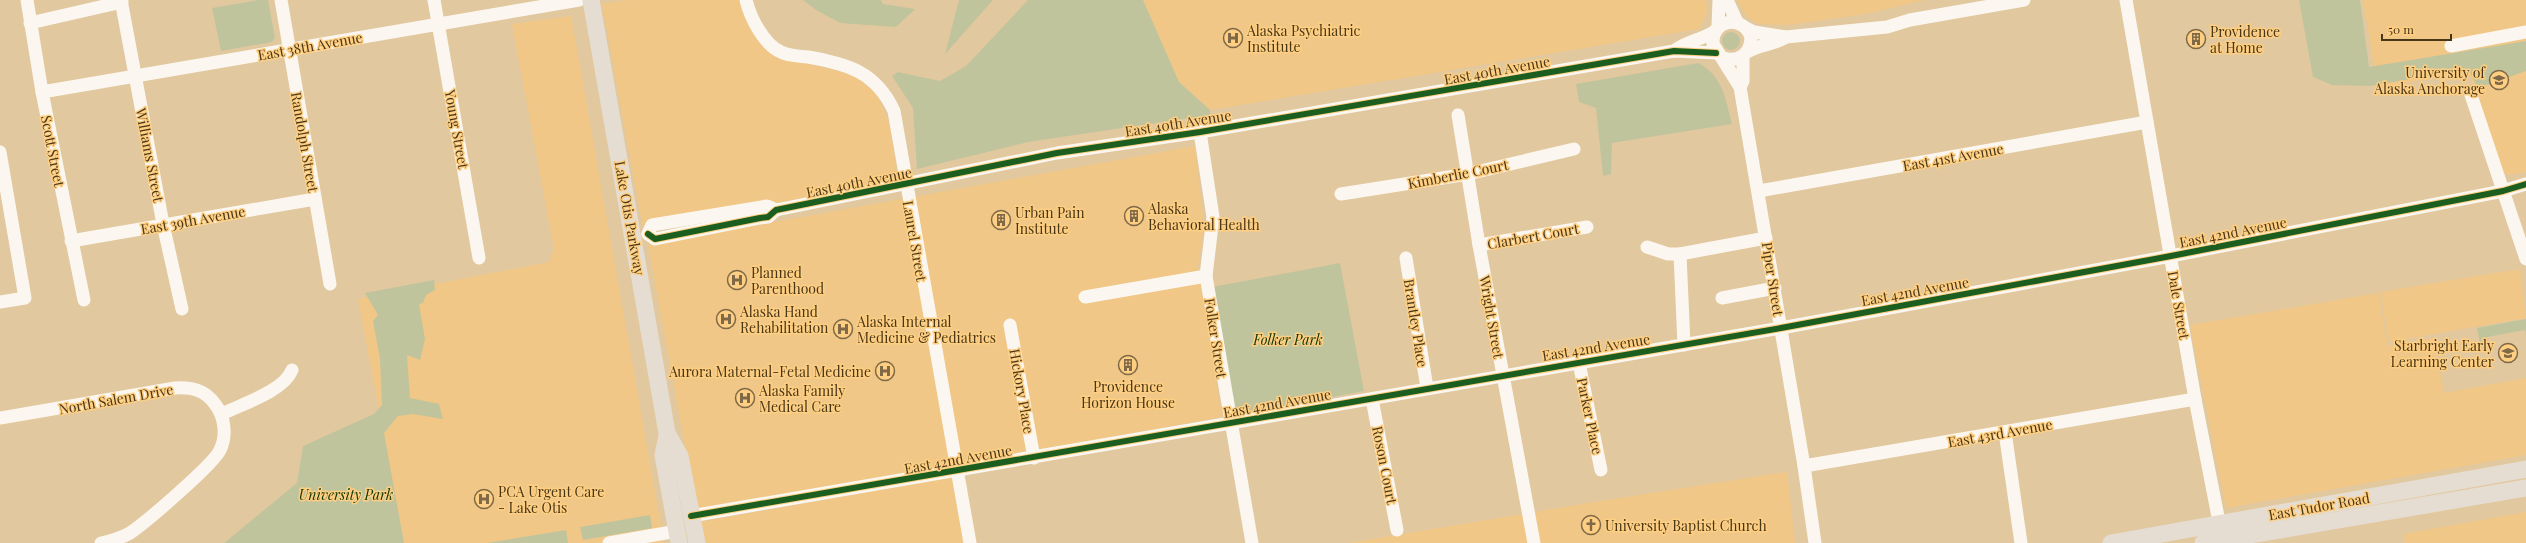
<svg xmlns="http://www.w3.org/2000/svg" width="2526" height="543" font-family="'Playfair Display',serif">
<style>
.built{fill:#f0c786}
.green{fill:#c0c49d}
.lines{fill:none;stroke-linecap:round;stroke-linejoin:round}
.minor{stroke:#fbf7f0;stroke-width:13}
.major{stroke:#e5ddd1;stroke-width:17}
.cycleway-casing{stroke:#fecf82;stroke-width:8}
.cycleway{stroke:#1b5e20;stroke-width:6}
.labels{text-anchor:middle;dominant-baseline:central;stroke-width:3;stroke-linejoin:round;paint-order:stroke}
.poi-label{font-size:14px;fill:#493616;stroke:#fecf82;text-anchor:start}
.street-label{font-size:14px;fill:#493616;stroke:#fecf82}
.park-label{font-size:14px;font-style:italic;fill:#103600;stroke:#fecf82}
</style>
<rect width="100%" height="100%" fill="#e2c89e"/>
<g class="built">
<path d="M627,0H743L749,24L795,61L854,75L877,94L890,126L898,180L643,228L602,4Z"/>
<path d="M1143,0H1706L1708,11L1699,29L1210,110L1179,82Z"/>
<path d="M1737,0H1925L1865,14L1789,25L1759,24L1747,17Z"/>
<path d="M2363,0H2526V172L2508,175L2503,172L2469,72L2378,88Z"/>
<path d="M571,16L664,543H404L358,299L549,262L554,249L512,24Z"/>
<path d="M1195,146L1204,225L1198,266L1222,417L697,511L648,245Z"/>
<path d="M2520,269L2526,318L2389,342L2380,292Z"/>
<path d="M2378,293L2388,346L2433,338L2444,393L2526,378V455L2226,508L2190,325Z"/>
<path d="M1787,472L1795,543H1349L1594,502Z"/>
<path d="M953,477L965,543H705L700,522Z"/>
<path d="M2526,512V543H2405L2404,534Z"/>
</g>
<g class="green">
<path d="M259,0H268L275,38L272,42L221,51L212,8Z"/>
<path d="M803,0H881L883,4L915,9L896,27L840,23L816,10Z"/>
<path d="M959,0H993L945,54Z"/>
<path d="M1028,0H1143L1179,82L1210,110V115L1028,142L917,169L913,108L892,76L898,72L940,81L966,66Z"/>
<path d="M2299,0H2360L2369,67L2526,41V71L2478,88L2468,69L2370,86L2332,85L2313,77Z"/>
<circle cx="1731" cy="41" r="9"/>
<path d="M1698,63C1723,76 1725,98 1732,124L1612,143L1611,174L1603,176L1596,108L1579,102L1576,84Z"/>
<path d="M1340,263L1364,391L1236,415L1212,287Z"/>
<path d="M434,280L435,290L426,295L423,303L419,304L425,339L420,360L407,355L410,398L439,404L443,419L413,414L398,416L384,433L404,543H224L297,483L303,446L374,414L382,405L380,359L373,321L378,315L365,293Z"/>
<path d="M2526,319V336L2525,330L2487,337L2489,347L2481,348L2477,328Z"/>
<path d="M650,515L652,528L583,540L580,527Z"/>
<path d="M566,530L568,543H487Z"/>
</g>
<g class="lines">
<g class="minor">
<path d="M27,0L42,92L84,300"/>
<path d="M121,0L163,224L182,309"/>
<path d="M281,0L330,284"/>
<path d="M434,0L479,258"/>
<path d="M746,0C750,17 764,45 781,52C788,56 800,56 808,57C848,64 876,72 894,111L970,543"/>
<path d="M1727,0L1737,22"/>
<path d="M2126,0L2195,399L2221,532"/>
<path d="M30,23L122,2"/>
<path d="M1718,27L1719,0"/>
<path d="M1746,28L1754,32L1786,37L1887,27L1910,20L2024,0"/>
<path d="M2451,46L2526,32"/>
<path d="M1674,51C1686,41 1702,40 1715,31"/>
<path d="M1747,52C1760,44 1775,45 1786,37"/>
<path d="M1723,58C1739,63 1751,53 1751,37C1743,14 1711,19 1713,44L1740,87L1804,466L1815,543"/>
<path d="M1740,87L1743,81V56"/>
<path d="M42,92L579,0"/>
<path d="M2471,95L2526,259"/>
<path d="M1458,115L1479,245L1534,543"/>
<path d="M1200,132L1213,217L1206,276L1252,543"/>
<path d="M0,152L25,298L0,302"/>
<path d="M1759,191L2147,122"/>
<path d="M1341,194L1468,174L1574,149"/>
<path d="M648,234L655,239L760,218L768,217L776,210L1057,153L1200,132L1674,51L1716,53"/>
<path d="M648,234L652,225L767,206L776,210"/>
<path d="M71,241L315,199"/>
<path d="M1479,245L1587,227"/>
<path d="M1647,247L1668,254H1680L1766,238"/>
<path d="M1680,254L1684,345"/>
<path d="M1406,258L1427,388"/>
<path d="M1085,297L1206,276"/>
<path d="M1722,298L1775,288"/>
<path d="M1010,325L1034,458"/>
<path d="M1579,363L1601,470"/>
<path d="M1372,399L1397,530"/>
<path d="M222,414C242,404 284,391 292,370"/>
<path d="M0,418L175,388C192,387 205,390 215,404C225,417 227,436 220,450C214,464 145,523 130,533C121,538 111,541 101,543"/>
<path d="M2005,432L2021,543"/>
<path d="M1804,466L2195,399"/>
<path d="M691,516L1781,328L2171,256L2503,191L2526,184"/>
<path d="M609,543L677,531"/>
</g>
<g class="major">
<path d="M591,0L667,433L680,456L697,543"/>
<path d="M667,436L663,455L679,543"/>
<path d="M2111,543L2526,469"/>
<path d="M2203,543L2526,488"/>
</g>
<g class="cycleway-casing">
<g id="cycleway">
<path d="M648,234L655,239L760,218L768,217L776,210L1057,153L1200,132L1674,51L1716,53"/>
<path d="M691,516L1781,328L2171,256L2503,191L2526,184"/>
</g>
</g>
<use href="#cycleway" class="cycleway"/>
</g>
<defs>
<g id="hospital-ring" transform="scale(1)"><circle r="9.5" fill="#fecf82" stroke="#7f6946" stroke-width="1.5"/><path d="M-5-5h3v3.5h4V-5h3V5h-3V1.5h-4V5h-3Z" fill="#7f6946"/></g>
<g id="building-ring" transform="scale(1)"><circle r="9.5" fill="#fecf82" stroke="#7f6946" stroke-width="1.5"/><path d="M-4-6H4V6H1V3H-1V6H-4ZM-2.5-4.3h1.7v1.8h-1.7ZM.8-4.3h1.7v1.8H.8ZM-2.5-1h1.7V.8h-1.7ZM.8-1h1.7V.8H.8Z" fill="#7f6946"/></g>
<g id="university-ring" transform="scale(1)"><circle r="9.5" fill="#fecf82" stroke="#7f6946" stroke-width="1.5"/><path d="M0-5L7-2L0 1L-7-2ZM-4 1L0 2.5L4 1V4Q0 6-4 4Z" fill="#7f6946"/></g>
<g id="school-ring" transform="scale(1)"><circle r="9.5" fill="#fecf82" stroke="#7f6946" stroke-width="1.5"/><path d="M0-5L7-2L0 1L-7-2ZM-4 1L0 2.5L4 1V4Q0 6-4 4Z" fill="#7f6946"/></g>
<g id="church-ring" transform="scale(1)"><circle r="9.5" fill="#fecf82" stroke="#7f6946" stroke-width="1.5"/><path d="M-1.2-6h2.4v3.5h3.3v2.4h-3.3V6h-2.4V-.1h-3.3v-2.4h3.3Z" fill="#7f6946"/></g>
</defs>
<g fill-rule="evenodd">
<use href="#hospital-ring" x="1233" y="38"/>
<use href="#building-ring" x="2196" y="39"/>
<use href="#university-ring" x="2499" y="80"/>
<use href="#building-ring" x="1134" y="216"/>
<use href="#building-ring" x="1001" y="220"/>
<use href="#hospital-ring" x="737" y="280"/>
<use href="#hospital-ring" x="726" y="319"/>
<use href="#hospital-ring" x="843" y="329"/>
<use href="#school-ring" x="2508" y="353"/>
<use href="#building-ring" x="1128" y="365"/>
<use href="#hospital-ring" x="885" y="371"/>
<use href="#hospital-ring" x="745" y="398"/>
<use href="#hospital-ring" x="484" y="499"/>
<use href="#church-ring" x="1591" y="525"/>
</g>
<g class="labels">
<g class="poi-label">
<text x="1247" y="30">Alaska Psychiatric<tspan x="1247" dy="16">Institute</tspan></text>
<text x="2210" y="31">Providence<tspan x="2210" dy="16">at Home</tspan></text>
<text x="2485" y="72" text-anchor="end">University of<tspan x="2485" dy="16">Alaska Anchorage</tspan></text>
<text x="1148" y="208">Alaska<tspan x="1148" dy="16">Behavioral Health</tspan></text>
<text x="1015" y="212">Urban Pain<tspan x="1015" dy="16">Institute</tspan></text>
<text x="751" y="272">Planned<tspan x="751" dy="16">Parenthood</tspan></text>
<text x="740" y="311">Alaska Hand<tspan x="740" dy="16">Rehabilitation</tspan></text>
<text x="857" y="321">Alaska Internal<tspan x="857" dy="16">Medicine &amp; Pediatrics</tspan></text>
<text x="2494" y="345" text-anchor="end">Starbright Early<tspan x="2494" dy="16">Learning Center</tspan></text>
<text x="871" y="371" text-anchor="end">Aurora Maternal-Fetal Medicine</text>
<text x="1128" y="386" text-anchor="middle">Providence<tspan x="1128" dy="16">Horizon House</tspan></text>
<text x="759" y="390">Alaska Family<tspan x="759" dy="16">Medical Care</tspan></text>
<text x="498" y="491">PCA Urgent Care<tspan x="498" dy="16">- Lake Otis</tspan></text>
<text x="1605" y="525">University Baptist Church</text>
</g>
<g class="street-label">
<text transform="translate(310 46) rotate(-10)">East 38th Avenue</text>
<text transform="translate(1497 70) rotate(-10)">East 40th Avenue</text>
<text transform="translate(1178 123) rotate(-9)">East 40th Avenue</text>
<text transform="translate(457 129) rotate(80)">Young Street</text>
<text transform="translate(305 142) rotate(80)">Randolph Street</text>
<text transform="translate(53 151) rotate(79)">Scott Street</text>
<text transform="translate(150 155) rotate(79)">Williams Street</text>
<text transform="translate(1953 157) rotate(-10)">East 41st Avenue</text>
<text transform="translate(1458 174) rotate(-11)">Kimberlie Court</text>
<text transform="translate(859 182) rotate(-11)">East 40th Avenue</text>
<text transform="translate(630 218) rotate(80)">Lake Otis Parkway</text>
<text transform="translate(193 220) rotate(-10)">East 39th Avenue</text>
<text transform="translate(2233 232) rotate(-11)">East 42nd Avenue</text>
<text transform="translate(1533 236) rotate(-10)">Clarbert Court</text>
<text transform="translate(915 241) rotate(80)">Laurel Street</text>
<text transform="translate(1773 279) rotate(81)">Piper Street</text>
<text transform="translate(1915 291) rotate(-10)">East 42nd Avenue</text>
<text transform="translate(2179 305) rotate(80)">Dale Street</text>
<text transform="translate(1492 317) rotate(80)">Wright Street</text>
<text transform="translate(1416 323) rotate(81)">Brantley Place</text>
<text transform="translate(1216 338) rotate(81)">Folker Street</text>
<text transform="translate(1596 347) rotate(-9)">East 42nd Avenue</text>
<text transform="translate(1022 391) rotate(80)">Hickory Place</text>
<text transform="translate(116 399) rotate(-10)">North Salem Drive</text>
<text transform="translate(1277 403) rotate(-10)">East 42nd Avenue</text>
<text transform="translate(1590 416) rotate(78)">Parker Place</text>
<text transform="translate(2000 433) rotate(-10)">East 43rd Avenue</text>
<text transform="translate(958 459) rotate(-10)">East 42nd Avenue</text>
<text transform="translate(1385 465) rotate(79)">Roson Court</text>
<text transform="translate(2319 506) rotate(-10)">East Tudor Road</text>
</g>
<g class="park-label">
<text x="1288" y="339">Folker Park</text>
<text x="346" y="494">University Park</text>
</g>
</g>
<path d="M2382 34v6h69v-6" fill="none" stroke="#493616" stroke-width="2"/>
<text x="2388" y="34" font-size="12" fill="#493616" stroke="#fecf82" stroke-width="3" paint-order="stroke">50 m</text>
</svg>
